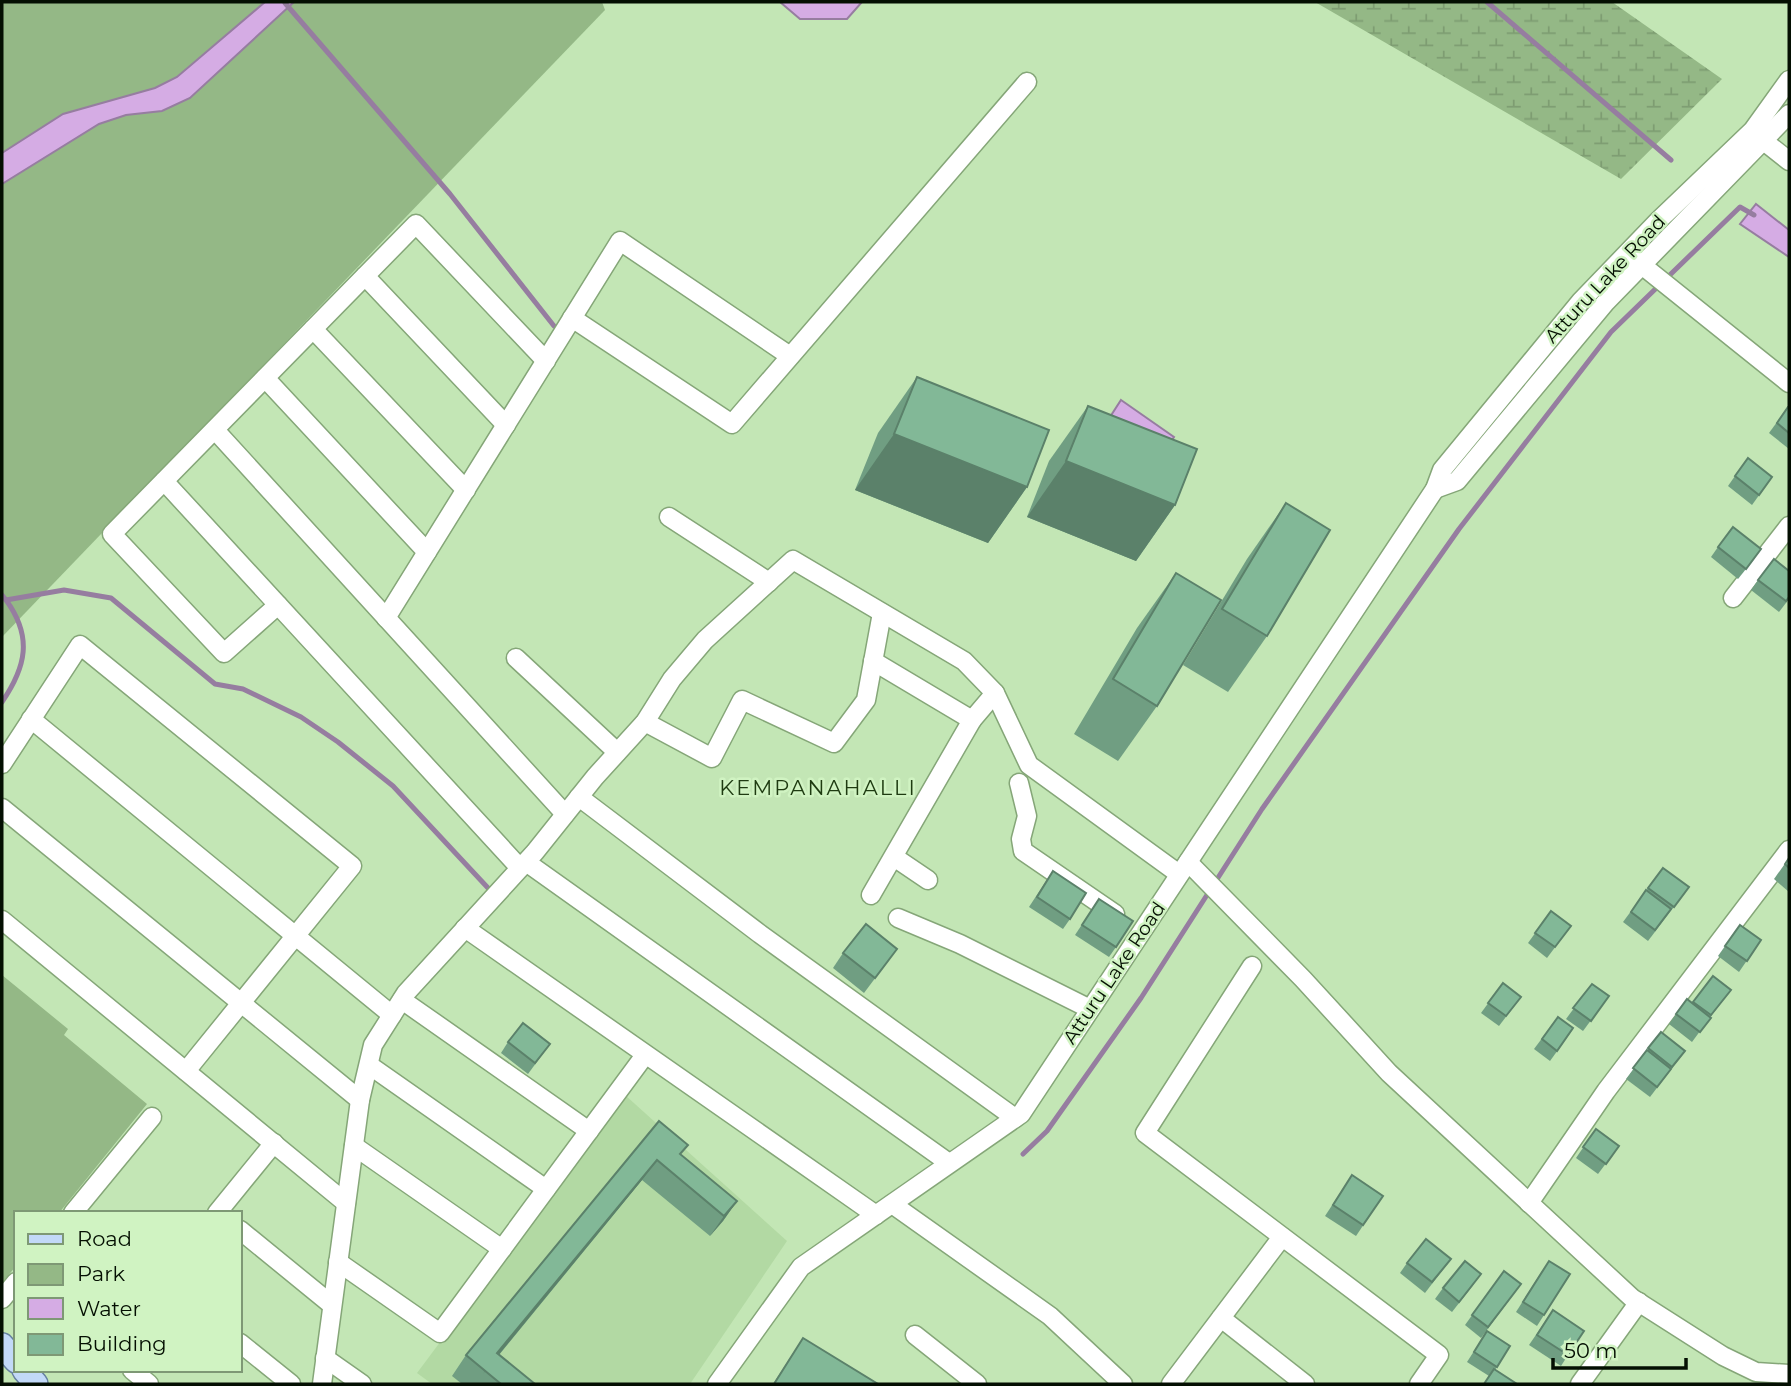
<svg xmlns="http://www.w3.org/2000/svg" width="1791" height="1386" font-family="Montserrat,sans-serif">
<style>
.built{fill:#b2d9a3}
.green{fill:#94b886}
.wetland{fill:url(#wetland-marsh)}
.water{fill:#d5ace4;stroke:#967da0;stroke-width:2}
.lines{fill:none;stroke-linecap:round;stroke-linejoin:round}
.stream{stroke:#967da0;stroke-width:5}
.minor-casing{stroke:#85a678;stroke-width:21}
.major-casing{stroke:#66819f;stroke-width:26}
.minor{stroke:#fff;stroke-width:18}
.major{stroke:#c2d9f8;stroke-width:23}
.wall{fill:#709e82}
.shaded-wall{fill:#5b816a}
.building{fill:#82b897;stroke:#5b816a;stroke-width:2}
.labels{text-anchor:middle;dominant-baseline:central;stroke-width:5;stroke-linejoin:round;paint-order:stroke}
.street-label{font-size:19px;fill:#040f02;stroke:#d0f3c2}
.neighbourhood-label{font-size:21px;letter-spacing:2px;fill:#1e3b11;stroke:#d0f3c2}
</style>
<defs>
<pattern id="wetland-marsh" width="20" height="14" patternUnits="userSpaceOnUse" patternTransform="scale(1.75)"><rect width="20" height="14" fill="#94b886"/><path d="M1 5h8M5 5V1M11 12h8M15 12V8" fill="none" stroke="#7e9d72"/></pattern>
</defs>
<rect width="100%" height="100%" fill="#c3e6b5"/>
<path class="built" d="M625,1095L787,1241L690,1384H432L417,1373Z"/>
<g class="green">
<path d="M2,2H602L605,10L2,637Z"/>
<path d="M2,975L68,1029L64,1035L147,1104L59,1213H16V1266L2,1283Z"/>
</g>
<path class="wetland" d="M1315,2H1612L1722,79L1621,179Z"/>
<g class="water">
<path d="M265,2H294L190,98L162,111L126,115L99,124L2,184V153L63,114L155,88L177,77Z"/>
<path d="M780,2H862L847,19H800Z"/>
<path d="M1756,204L1789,230V257L1740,224Z"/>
<path d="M1121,400L1174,437L1163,454L1110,417Z"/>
</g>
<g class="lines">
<g class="stream">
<path d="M1487,2L1671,160"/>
<path d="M285,3L450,194L554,326"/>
<path d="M2,595L6,600L64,590L111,598L215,684L243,689L301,717L338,742L393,786L488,888"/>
<path d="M2,702C26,667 33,637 6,600"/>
<path d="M1023,1154L1047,1131L1141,998L1262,809L1459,529L1611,332L1740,207L1754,215"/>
</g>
<g class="minor-casing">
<g id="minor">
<path d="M1765,142L1789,161"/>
<path d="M1633,258L1789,383"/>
<path d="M365,276L506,425"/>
<path d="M572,318L732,424L1027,82"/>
<path d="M313,329L466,490"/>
<path d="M265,378L427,552"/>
<path d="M215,430L565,814"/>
<path d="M164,481L520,868"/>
<path d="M1435,489L1457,481L1605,303L1789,114"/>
<path d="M669,517L769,582"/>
<path d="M1733,598L1789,526"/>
<path d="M278,605L224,653L112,534L416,224L546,361"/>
<path d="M386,618L620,241L790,356"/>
<path d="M516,658L617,752"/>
<path d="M31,719L392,1015"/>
<path d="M972,720L995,693"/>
<path d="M645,722L712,758L742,700L834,743L866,700L882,613"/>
<path d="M2,764L80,645L352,866L186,1071"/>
<path d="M1019,783L1027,816L1021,839L1023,851L1115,914"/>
<path d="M579,797L760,934L1015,1118"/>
<path d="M2,808L360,1100"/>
<path d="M894,857L928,880"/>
<path d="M526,862L949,1163"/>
<path d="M1188,862L1303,979L1389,1073L1632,1298L1723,1356L1756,1372L1789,1374"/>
<path d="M871,895L972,720L873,661"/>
<path d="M898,918L960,944L1090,1009"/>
<path d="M2,920L346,1203"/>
<path d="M465,928L876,1215"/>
<path d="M1252,966L1145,1133L1439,1355L1419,1384"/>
<path d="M402,1000L589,1131"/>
<path d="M369,1065L546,1189"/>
<path d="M354,1146L502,1249"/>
<path d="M1529,1203L1606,1091L1789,850"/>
<path d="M892,1204L1050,1316L1123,1384"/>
<path d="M73,1213L152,1117"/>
<path d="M217,1213L274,1143"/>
<path d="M240,1230L332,1305"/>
<path d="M338,1262L440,1333L645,1055"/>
<path d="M2,1299L16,1282"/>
<path d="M1221,1318L1305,1384"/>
<path d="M915,1335L977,1384"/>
<path d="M240,1343L291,1384"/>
<path d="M325,1358L362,1384"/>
<path d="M132,1370L149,1384"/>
<path d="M322,1384L360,1100L373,1045L406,993L535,852L595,777L645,722L672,679L705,640L793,560L964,661L995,693L1029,765L1179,874"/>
<path d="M717,1384L801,1267L1021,1114L1435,489L1442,470L1581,301L1659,220L1753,130L1789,80"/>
<path d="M1171,1384L1282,1237"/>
<path d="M1580,1384L1639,1302"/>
</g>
</g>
<g class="major-casing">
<g id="major">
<path d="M2,1345L16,1361"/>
<path d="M24,1370L36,1384"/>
</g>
</g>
<use href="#minor" class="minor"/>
<use href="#major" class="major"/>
</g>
<g class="wall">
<path d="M917,377L1027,487L988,543L855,490L878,433Z"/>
<path d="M1088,406L1175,505L1136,561L1027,517L1049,461Z"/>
<path d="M1788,407H1789V449L1769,433Z"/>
<path d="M1735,476L1765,487L1752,505L1728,486Z"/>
<path d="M1286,503L1267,636L1228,692L1183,665L1247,559Z"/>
<path d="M1718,547L1754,559L1738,579L1711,557Z"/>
<path d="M1789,571V599L1779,612L1751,590L1758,580Z"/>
<path d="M1176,573L1157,706L1118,761L1074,734L1137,628Z"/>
<path d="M1789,858V892L1774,879Z"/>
<path d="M1663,868L1689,887L1648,941L1623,922Z"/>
<path d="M1046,881L1070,919L1063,929L1029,907Z"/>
<path d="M1099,899L1116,947L1109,957L1075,935Z"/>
<path d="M1551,911L1571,926L1547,958L1528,943Z"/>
<path d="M1740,925L1761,940L1739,972L1718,956Z"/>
<path d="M897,949L864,993L833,968L843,953Z"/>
<path d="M1713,976L1723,1000L1692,1042L1669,1024L1687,999L1692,1003Z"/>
<path d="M1503,983L1521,997L1499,1026L1481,1013Z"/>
<path d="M1592,984L1609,996L1583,1031L1566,1019Z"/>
<path d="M1558,1017L1573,1029L1550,1061L1534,1049Z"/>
<path d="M1661,1032L1685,1051L1650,1097L1626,1079Z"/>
<path d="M508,1042L550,1044L528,1074L501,1053Z"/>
<path d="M659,1121L681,1155L737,1201L723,1221L710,1236L642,1180L499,1355L501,1384H462L452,1376L466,1355Z"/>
<path d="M1596,1129L1619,1146L1598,1174L1576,1158Z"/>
<path d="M1352,1175L1383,1196L1356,1236L1325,1216Z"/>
<path d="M1451,1259L1425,1293L1400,1273L1407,1263Z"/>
<path d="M1504,1271L1521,1284L1481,1338L1465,1325Z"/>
<path d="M1542,1271L1544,1315L1537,1326L1516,1312Z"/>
<path d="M1474,1284L1452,1312L1435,1299L1443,1288Z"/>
<path d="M1553,1310L1568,1355L1561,1366L1529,1345Z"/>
<path d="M1487,1331L1510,1346L1495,1370L1489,1376L1467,1362Z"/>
<path d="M803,1338L878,1384H773Z"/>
</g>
<g class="shaded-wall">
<path d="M894,434L1027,487L988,543L855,490Z"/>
<path d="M1066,461L1175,505L1136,561L1027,517Z"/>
<path d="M657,1160L642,1180L483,1374L497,1353Z"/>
<path d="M737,1201L723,1221L710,1236L724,1216Z"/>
</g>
<g class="building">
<path d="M917,377L1049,430L1027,487L894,434Z"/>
<path d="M1088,406L1197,449L1175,505L1066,461Z"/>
<path d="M1788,407H1789V433L1777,423Z"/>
<path d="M1748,458L1772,477L1759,495L1735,476Z"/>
<path d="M1286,503L1330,530L1267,636L1222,609Z"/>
<path d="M1733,527L1761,549L1746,569L1718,547Z"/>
<path d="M1774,559L1789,571V597L1786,601L1758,580Z"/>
<path d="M1176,573L1221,600L1157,706L1113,679Z"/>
<path d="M1789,858V868L1785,864Z"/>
<path d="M1663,868L1689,887L1674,907L1648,888Z"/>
<path d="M1053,871L1086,893L1070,919L1037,897Z"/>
<path d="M1646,890L1671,909L1655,930L1631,912Z"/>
<path d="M1099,899L1133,921L1116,947L1082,925Z"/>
<path d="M1551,911L1571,926L1555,947L1535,933Z"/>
<path d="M866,924L897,949L875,978L843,953Z"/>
<path d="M1740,925L1761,940L1747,961L1725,946Z"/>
<path d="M1713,976L1731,990L1711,1015L1693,1002Z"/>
<path d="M1503,983L1521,997L1506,1016L1488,1003Z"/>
<path d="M1592,984L1609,996L1591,1021L1573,1008Z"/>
<path d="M1687,999L1711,1018L1700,1032L1676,1014Z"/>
<path d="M1558,1017L1573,1028L1557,1051L1542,1039Z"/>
<path d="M523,1023L550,1044L535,1063L508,1042Z"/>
<path d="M1661,1032L1685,1051L1672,1067L1648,1048Z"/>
<path d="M1647,1050L1671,1069L1657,1087L1633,1068Z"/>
<path d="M659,1121L688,1145L680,1154L737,1201L724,1216L657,1160L497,1353L535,1384H501L466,1355Z"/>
<path d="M1596,1129L1619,1146L1606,1164L1583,1147Z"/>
<path d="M1352,1175L1383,1196L1363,1225L1333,1205Z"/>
<path d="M1426,1239L1451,1259L1432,1282L1407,1263Z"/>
<path d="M1465,1261L1481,1274L1459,1302L1443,1288Z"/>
<path d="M1549,1261L1570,1274L1544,1315L1523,1302Z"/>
<path d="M1504,1271L1521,1284L1488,1327L1472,1315Z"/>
<path d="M1553,1310L1584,1331L1568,1355L1537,1335Z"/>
<path d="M1487,1331L1510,1346L1497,1367L1474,1352Z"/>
<path d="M803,1338L878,1384H774Z"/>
<path d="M1494,1369L1517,1384H1484Z"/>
</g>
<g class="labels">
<g class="street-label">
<text transform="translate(1605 279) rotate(-47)">Atturu Lake Road</text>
<text transform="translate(1114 973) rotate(-56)">Atturu Lake Road</text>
</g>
<g class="neighbourhood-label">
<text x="818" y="787">KEMPANAHALLI</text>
</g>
</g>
<rect width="1791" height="1386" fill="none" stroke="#040f02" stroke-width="7"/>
<rect x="14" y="1211" width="228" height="161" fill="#d0f3c2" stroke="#7e9875" stroke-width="2"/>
<rect x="28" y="1234" width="35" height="10" fill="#c2d9f8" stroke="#7e9875" stroke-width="2"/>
<text x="77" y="1246" font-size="21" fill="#040f02">Road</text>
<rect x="28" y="1264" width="35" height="21" fill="#94b886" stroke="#7e9875" stroke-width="2"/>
<text x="77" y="1281" font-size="21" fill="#040f02">Park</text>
<rect x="28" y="1298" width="35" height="21" fill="#d5ace4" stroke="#7e9875" stroke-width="2"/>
<text x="77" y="1316" font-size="21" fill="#040f02">Water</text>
<rect x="28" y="1334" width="35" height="21" fill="#82b897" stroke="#7e9875" stroke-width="2"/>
<text x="77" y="1351" font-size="21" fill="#040f02">Building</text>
<path d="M1553 1358v10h133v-10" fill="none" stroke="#040f02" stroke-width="3.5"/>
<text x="1564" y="1358" font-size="21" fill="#040f02" stroke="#d0f3c2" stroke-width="5" paint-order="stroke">50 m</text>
</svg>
